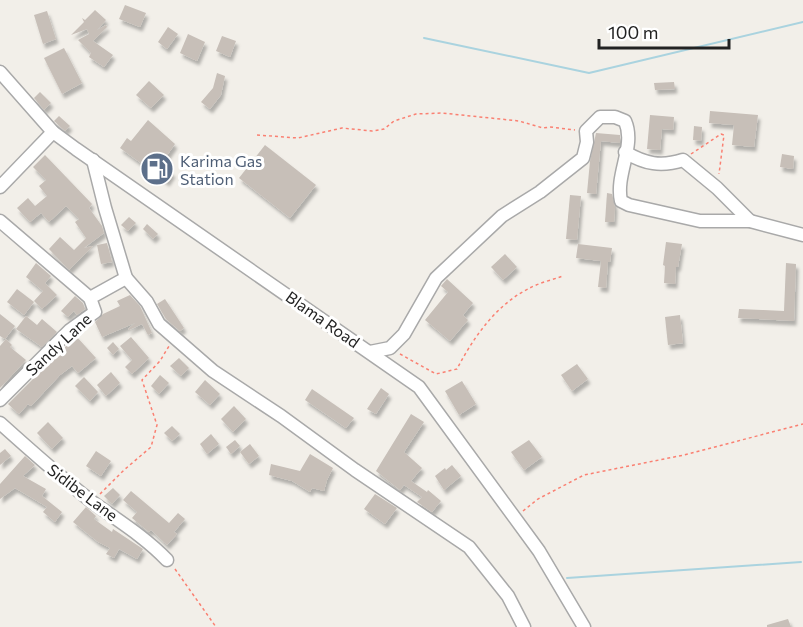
<svg xmlns="http://www.w3.org/2000/svg" width="803" height="627" font-family="Commissioner,sans-serif">
<style>
.lines{fill:none;stroke-linecap:round;stroke-linejoin:round}
.stream{stroke:#aad3df;stroke-width:2}
.building{fill:#c7bfb8;filter:url(#shadow)}
.minor-casing{stroke:#a9a9a9;stroke-width:15}
.path{stroke:#fa8072;stroke-width:1.5;stroke-dasharray:3 3;stroke-linecap:butt}
.minor{stroke:#fff;stroke-width:12}
.labels{text-anchor:middle;dominant-baseline:central;stroke-width:6;stroke-linejoin:round;paint-order:stroke}
.service-label{font-size:16px;fill:#4e5e75;stroke:#fff;text-anchor:start}
.street-label{font-size:16px;fill:#222;stroke:#fff}
</style>
<defs>
<filter id="shadow"><feDropShadow dx="2.5" dy="4.5" stdDeviation="1.5" flood-color="#0004"/></filter>
</defs>
<rect width="100%" height="100%" fill="#f2efe9"/>
<g class="lines">
<g class="stream">
<path d="M424,38L589,73L803,22"/>
<path d="M567,578L801,562"/>
</g>
</g>
<g class="building">
<path d="M125,5L146,13L140,27L119,19Z"/>
<path d="M95,10L106,20L97,30L106,25L107,27L93,41L113,55L104,67L89,57L91,53L78,40L89,34L87,29L71,35L84,22L82,18L85,20Z"/>
<path d="M47,11L56,39L43,44L34,15Z"/>
<path d="M168,27L178,34L167,49L158,42Z"/>
<path d="M188,34L205,42L197,61L180,53Z"/>
<path d="M222,36L236,41L230,57L216,51Z"/>
<path d="M64,48L82,83L62,94L44,58Z"/>
<path d="M217,73L225,76L221,95L210,109L201,102L213,88Z"/>
<path d="M149,81L164,95L151,108L136,95Z"/>
<path d="M674,82L675,89L655,90L654,83Z"/>
<path d="M40,92L51,103L44,110L34,98Z"/>
<path d="M710,111L758,115L754,147L732,145L734,125L709,123Z"/>
<path d="M650,115L674,117L673,130L662,129L660,150L647,149Z"/>
<path d="M59,116L70,126L65,131L54,121Z"/>
<path d="M148,120L175,144L161,164L173,173L167,182L120,148L127,138L131,141Z"/>
<path d="M694,126L702,127L701,141L693,140Z"/>
<path d="M596,133L620,135V143L601,141L596,194L587,193L590,161Z"/>
<path d="M265,145L316,185L290,218L239,178Z"/>
<path d="M782,154L794,156L793,169L780,167Z"/>
<path d="M45,155L92,204L89,208L102,226L104,233L84,248L93,246L69,270L49,249L60,237L74,250L86,238L75,222L79,219L66,206L49,222L41,213L30,222L17,208L28,198L35,206L47,196L39,186L46,180L33,167Z"/>
<path d="M607,193L612,194L615,207L614,222H605Z"/>
<path d="M570,195L581,196L577,240L566,239Z"/>
<path d="M129,217L136,223L128,231L121,225Z"/>
<path d="M147,224L158,234L153,239L143,229Z"/>
<path d="M666,242L682,244L678,267H676L675,284L664,283L665,266L663,265Z"/>
<path d="M107,243L112,262L101,264L97,245Z"/>
<path d="M578,244L612,248L610,262H608L606,288L598,287L601,261L576,258Z"/>
<path d="M505,254L517,267L503,280L491,267Z"/>
<path d="M36,263L51,276L45,283L57,295L42,309L34,301L43,291L26,277Z"/>
<path d="M786,263L796,264L794,321L738,318L739,309L784,311Z"/>
<path d="M447,279L473,303L463,315L468,320L450,341L425,320L448,292L441,286Z"/>
<path d="M17,289L34,302L24,315L7,302Z"/>
<path d="M130,295L140,306L152,333L148,335L142,324L129,330L128,329L135,323L102,337L95,322L103,314L120,306L117,301Z"/>
<path d="M75,296L83,303L85,309L77,315L74,311L68,317L61,311Z"/>
<path d="M165,299L184,328L180,331L166,319L157,304Z"/>
<path d="M0,314L15,326L5,339L0,336Z"/>
<path d="M680,315L683,343L668,345L665,317Z"/>
<path d="M26,316L37,325L42,319L57,332L42,347L16,329Z"/>
<path d="M76,336L96,358L78,373L72,366L60,375L31,406L28,404L19,414L8,404Z"/>
<path d="M131,337L149,358L132,374L125,367L132,360L120,346Z"/>
<path d="M6,339L12,345L10,347L26,360L0,388V346Z"/>
<path d="M113,342L119,349L113,355L107,348Z"/>
<path d="M179,358L189,368L181,376L170,366Z"/>
<path d="M577,364L588,379L572,391L561,375Z"/>
<path d="M111,372L120,383L106,396L97,385Z"/>
<path d="M160,375L169,383L159,394L151,386Z"/>
<path d="M84,377L98,392L90,401L75,386Z"/>
<path d="M205,380L220,394L210,405L195,392Z"/>
<path d="M462,381L476,404L459,415L445,391Z"/>
<path d="M381,388L389,394L376,414L367,409Z"/>
<path d="M312,389L354,418L346,428L305,400Z"/>
<path d="M234,406L246,419L233,432L221,419Z"/>
<path d="M411,414L424,422L404,452L422,468L411,481L427,492L428,490L441,501L432,512L417,502L422,497L404,485L400,490L376,471Z"/>
<path d="M48,422L63,438L52,449L37,433Z"/>
<path d="M172,426L180,434L172,441L164,433Z"/>
<path d="M211,434L219,444L207,454L200,444Z"/>
<path d="M235,440L240,446L231,454L226,447Z"/>
<path d="M529,440L542,457L524,470L511,452Z"/>
<path d="M250,444L259,456L249,464L240,452Z"/>
<path d="M5,449L11,456L0,465V453Z"/>
<path d="M96,451L111,461L101,476L86,466Z"/>
<path d="M310,454L333,468L327,480L324,491L312,488L310,492L292,481L269,475L271,464L300,471Z"/>
<path d="M25,456L35,465L23,476L46,489L42,496L62,512L55,522L43,512L47,507L15,488L0,499V484Z"/>
<path d="M452,465L461,476L444,490L435,476L445,468L446,470Z"/>
<path d="M113,488L120,495L112,504L104,496Z"/>
<path d="M131,491L169,523L178,513L185,519L174,532L177,534L167,545L151,530L149,532L132,518L137,512L123,500Z"/>
<path d="M375,494L397,508L385,524L364,509Z"/>
<path d="M86,507L96,516L94,519L112,532L113,529L143,549L137,559L119,549L114,558L106,554L110,548L98,542L73,522Z"/>
<path d="M788,619L791,627H767V625Z"/>
</g>
<g class="lines">
<g class="minor-casing">
<g id="minor">
<path d="M0,72L53,132L76,149L419,387L539,551L584,627"/>
<path d="M625,152C645,164 661,167 683,160L717,188L750,221"/>
<path d="M0,187L53,132"/>
<path d="M0,221L90,298"/>
<path d="M126,278L147,302L159,324L213,371L281,416L355,470L469,547L508,596L524,627"/>
<path d="M370,352L390,348L404,334L436,278L502,216L540,192L583,158L587,142L586,131L600,117H615L625,121C636,146 615,174 621,201L629,205L700,221H750L803,235"/>
<path d="M0,400L70,330L95,312L90,298L126,278L105,208L93,160"/>
<path d="M0,423C30,450 59,476 91,501C117,520 144,536 167,560"/>
</g>
</g>
<g class="path">
<path d="M257,135L298,138L342,128L372,131L384,129L394,121L416,114L442,113L519,121L543,128L550,127L575,130"/>
<path d="M691,154L721,134L724,135L719,174"/>
<path d="M400,354L436,374L457,369C473,338 496,305 528,289C538,283 552,280 563,276"/>
<path d="M100,494L124,470L151,447L157,425L142,380L160,361L169,346"/>
<path d="M523,511L538,499L584,475L684,455L803,424"/>
<path d="M175,569L216,627"/>
</g>
<use href="#minor" class="minor"/>
</g>
<defs>
<g id="fuel-disc" transform="scale(1.725)"><circle r="9.5" fill="#5c6f8a" stroke="#fff"/><path d="M-5.5-6h7V0h2V4h1.3V-2.5L3-4.5l.8-.8L6-3V5H2.5V1h-1V6h-7ZM-4.2-4.7v3.2H.2V-4.7Z" fill="#fff"/></g>
</defs>
<g fill-rule="evenodd">
<use href="#fuel-disc" x="157" y="169"/>
</g>
<g class="labels">
<g class="service-label">
<text x="180" y="160">Karima Gas<tspan x="180" dy="18">Station</tspan></text>
</g>
<g class="street-label">
<text transform="translate(323 319) rotate(35)">Blama Road</text>
<text transform="translate(58 344) rotate(-43)">Sandy Lane</text>
<text transform="translate(83 492) rotate(37)">Sidibe Lane</text>
</g>
</g>
<path d="M599 39v9h130v-9" fill="none" stroke="#222222" stroke-width="3"/>
<text x="608" y="39" font-size="18" fill="#222222" stroke="#ffffff" stroke-width="4.5" paint-order="stroke">100 m</text>
</svg>
